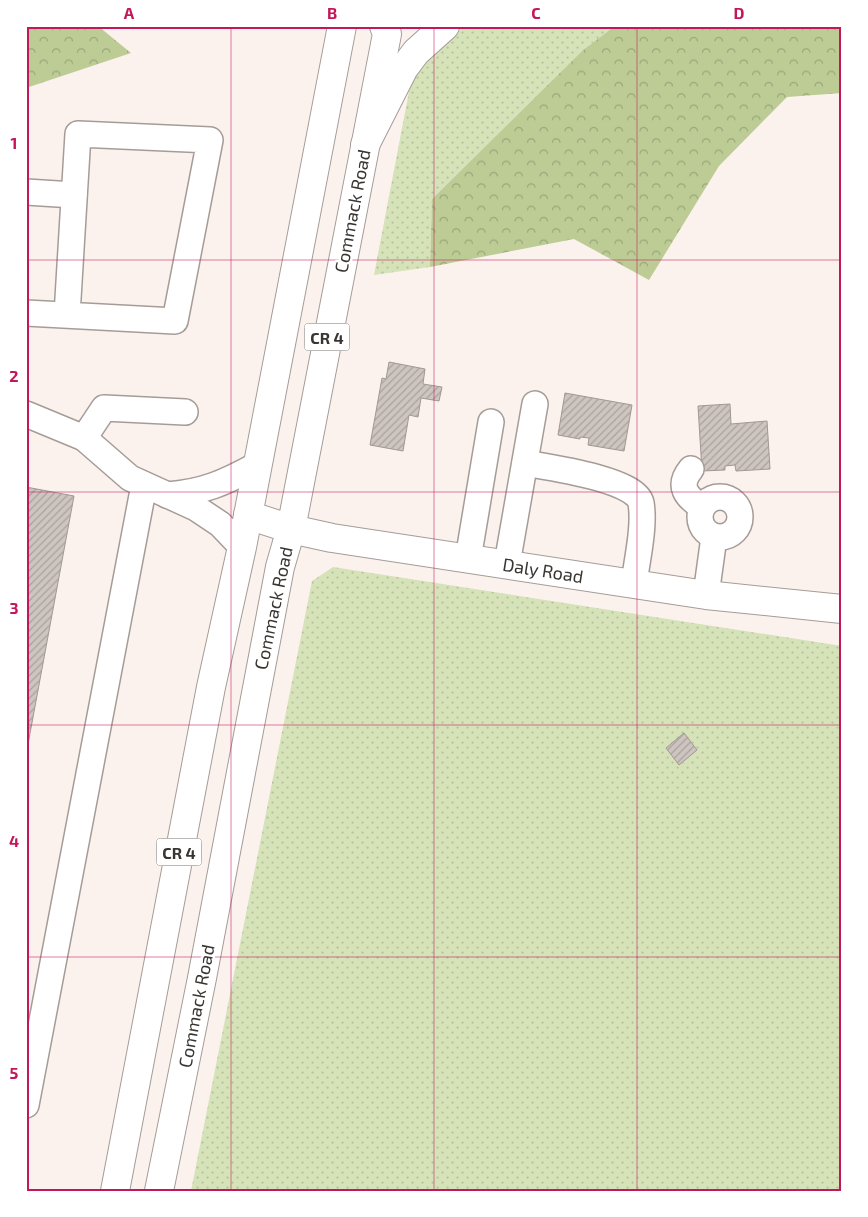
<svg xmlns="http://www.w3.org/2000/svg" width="868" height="1217" font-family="'Exo 2',sans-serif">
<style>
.grass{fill:url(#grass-dots)}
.forest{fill:url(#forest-crowns)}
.building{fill:url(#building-hatch);stroke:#a19894}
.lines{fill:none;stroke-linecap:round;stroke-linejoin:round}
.minor-casing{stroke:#a59c98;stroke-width:28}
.major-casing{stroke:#a59c98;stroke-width:30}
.highway-casing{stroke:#a59c98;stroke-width:30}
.minor{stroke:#fff;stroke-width:25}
.major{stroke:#fff;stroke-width:28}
.highway{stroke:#fff;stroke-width:28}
.grid{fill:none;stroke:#c2185b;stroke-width:1;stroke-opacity:0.55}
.labels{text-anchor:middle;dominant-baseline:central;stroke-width:5;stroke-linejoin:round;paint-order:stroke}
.shield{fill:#fff;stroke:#747270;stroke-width:1}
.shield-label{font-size:16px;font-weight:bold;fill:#383533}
.street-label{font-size:18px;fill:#383533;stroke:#fff}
.neatline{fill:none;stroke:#c2185b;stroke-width:2}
.grid-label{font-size:16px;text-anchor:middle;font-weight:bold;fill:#c2185b}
</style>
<defs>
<pattern id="grass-dots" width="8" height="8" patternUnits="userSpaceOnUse" patternTransform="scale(1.25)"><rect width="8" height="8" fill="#d6e2b8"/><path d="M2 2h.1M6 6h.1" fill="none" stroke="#b8c29f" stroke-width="1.8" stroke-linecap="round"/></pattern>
<pattern id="forest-crowns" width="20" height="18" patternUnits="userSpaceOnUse" patternTransform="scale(1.25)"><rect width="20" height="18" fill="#bccc94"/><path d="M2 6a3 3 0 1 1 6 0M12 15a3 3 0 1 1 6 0" fill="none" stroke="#9aa679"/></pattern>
<pattern id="building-hatch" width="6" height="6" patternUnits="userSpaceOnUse" patternTransform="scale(1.25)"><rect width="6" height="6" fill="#cec5c0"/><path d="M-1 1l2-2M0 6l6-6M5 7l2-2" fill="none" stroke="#a8a19d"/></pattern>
</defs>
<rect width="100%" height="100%" fill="#fbf1ed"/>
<g class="grass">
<path d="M467,26H615L583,50L432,199L430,267L374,275L411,81L435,44Z"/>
<path d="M333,567L842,646V1191H191L312,581Z"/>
</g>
<g class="forest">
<path d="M26,26H98L131,53L26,88Z"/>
<path d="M615,26H842V93L787,97L719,166L649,280L574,239L430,267L432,199L583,50Z"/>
</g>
<g class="building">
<path d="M389,362L425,369L423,384L442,387L439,401L421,398L418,417L409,415L403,451L370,445L382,378L386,379Z"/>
<path d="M565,393L632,405L624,451L588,445L589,438L580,437V439L558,435Z"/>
<path d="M730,404L731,424L767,421L770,469L736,471L735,465L725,466V470L702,471L698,406Z"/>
<path d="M26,487L74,496L26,755Z"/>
<path d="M684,733L697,750L679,765L666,748Z"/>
</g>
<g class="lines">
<g class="minor-casing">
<g id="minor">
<path d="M26,192L74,195"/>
<path d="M26,313L175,321L210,140L78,134L67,315"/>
<path d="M26,414L84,438L130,478L196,508L220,524L242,547"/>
<path d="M84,438L104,408L185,412"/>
<path d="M525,463C547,467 636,479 641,503C645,526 637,560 634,583"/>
<path d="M691,469C677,486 686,497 702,507"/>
<path d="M167,495C204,492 224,483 257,465"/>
<circle cx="720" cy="517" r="20"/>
<path d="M468,559L491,422"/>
<path d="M507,564L535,404"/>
<path d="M706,595L714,537"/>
<path d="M26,1105L144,485"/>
</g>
</g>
<g class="major-casing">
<g id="major">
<path d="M248,515L291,529L332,538L706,595L842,609"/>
<path d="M115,1191L211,687L242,547L342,26"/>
<path d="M159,1191L202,978L280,567L291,529L387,34L384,26"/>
</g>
</g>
<g class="highway-casing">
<path id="highway" d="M365,145L404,68L416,52L445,26"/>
</g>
<use href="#minor" class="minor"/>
<use href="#major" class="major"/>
<use href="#highway" class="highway"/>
</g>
<path class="grid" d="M231,26V1191M434,26V1191M637,26V1191M26,260H842M26,492H842M26,725H842M26,957H842"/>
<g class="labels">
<g class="shield">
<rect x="304.5" y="323.5" width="45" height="27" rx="4"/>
<rect x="156.5" y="838.5" width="45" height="27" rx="4"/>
</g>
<g class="shield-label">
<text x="327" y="337">CR 4</text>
<text x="179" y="852">CR 4</text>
</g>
<g class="street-label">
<text transform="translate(352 211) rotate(-79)">Commack Road</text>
<text transform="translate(543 570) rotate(9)">Daly Road</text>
<text transform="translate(273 608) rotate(-78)">Commack Road</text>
<text transform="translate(196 1006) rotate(-79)">Commack Road</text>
</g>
</g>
<rect width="868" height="1217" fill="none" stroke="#ffffff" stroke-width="55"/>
<rect x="28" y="28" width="812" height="1162" class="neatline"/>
<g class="grid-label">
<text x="129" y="19">A</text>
<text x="332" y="19">B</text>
<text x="536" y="19">C</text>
<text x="739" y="19">D</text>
<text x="14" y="149">1</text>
<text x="14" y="382">2</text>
<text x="14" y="614">3</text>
<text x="14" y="847">4</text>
<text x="14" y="1079">5</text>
</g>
</svg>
